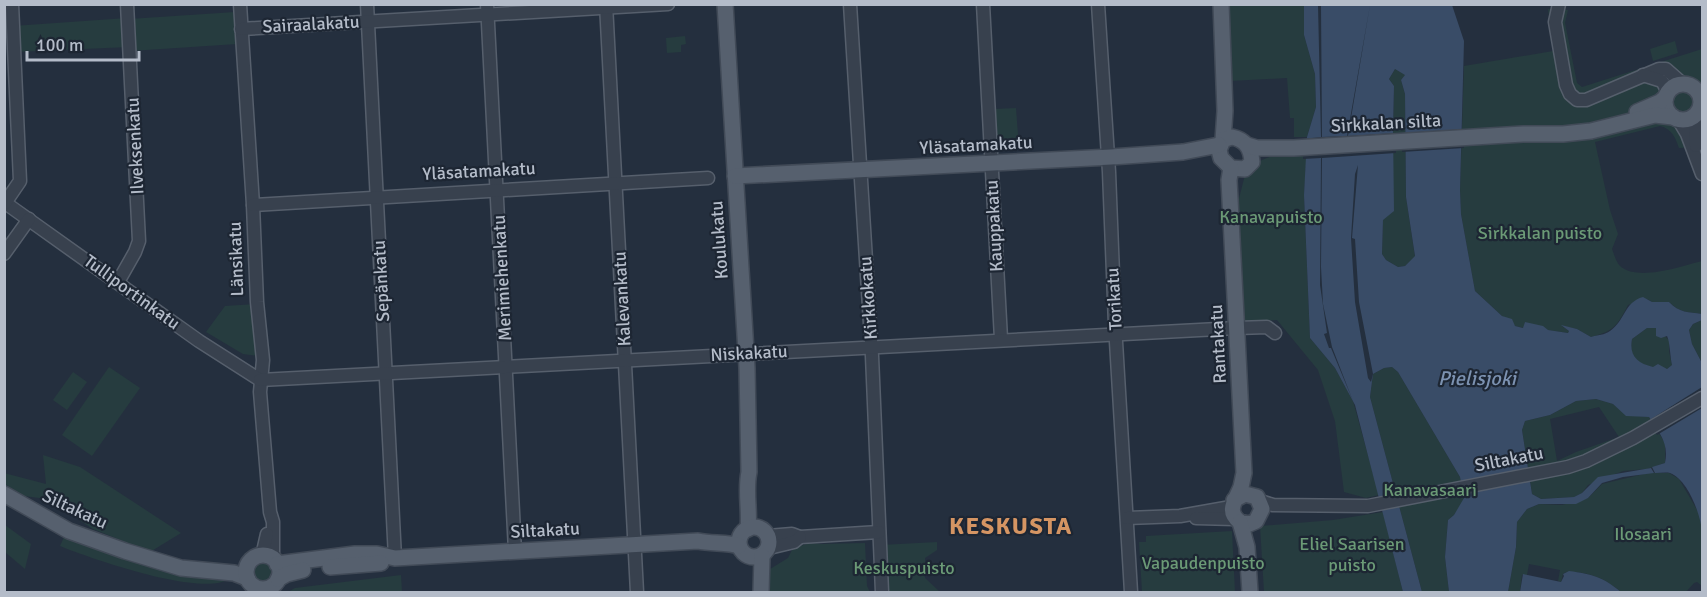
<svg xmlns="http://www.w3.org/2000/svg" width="1707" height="597" font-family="Signika,sans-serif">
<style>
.green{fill:#263c3f;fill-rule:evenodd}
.water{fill:#394c67;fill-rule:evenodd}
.pier{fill:#242f3e}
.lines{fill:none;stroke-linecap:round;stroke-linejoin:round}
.minor-casing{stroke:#565f6c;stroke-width:15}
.major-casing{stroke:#414a57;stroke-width:18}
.minor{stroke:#38414e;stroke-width:12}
.major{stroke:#56606e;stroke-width:15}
.labels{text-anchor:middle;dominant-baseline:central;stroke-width:4.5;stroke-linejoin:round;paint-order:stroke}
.street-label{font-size:18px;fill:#b4bcc9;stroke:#1d2633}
.park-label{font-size:18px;fill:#6b9a76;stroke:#1d2633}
.water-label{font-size:20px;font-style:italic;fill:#7c92b1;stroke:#1d2633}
.district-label{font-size:24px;font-weight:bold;letter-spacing:1.5px;fill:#d59563;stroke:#1d2633}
</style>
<rect width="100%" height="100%" fill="#242f3e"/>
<g class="green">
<path d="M1226,5H1304V35L1315,74L1316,107L1307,137H1294V118H1290L1287,78L1230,81Z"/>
<path d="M1548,9L1568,10L1565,23L1577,83L1582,87L1702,49V147L1679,148C1675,137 1672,129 1660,126L1595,142L1610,210L1618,234L1612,249C1614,254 1616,262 1620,266C1638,282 1682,266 1702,261V314C1689,312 1679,313 1669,302H1652L1647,299L1628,305C1617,326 1614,331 1591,337L1577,329L1562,326L1569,331L1568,333L1547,330L1525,322L1524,328L1515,326L1502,316L1475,291L1461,214L1460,190L1464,66L1553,51Z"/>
<path d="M235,12L237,44L131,51L129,19Z"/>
<path d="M127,18L129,47L15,52L13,26Z"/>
<path d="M685,36L686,44L681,45V52L667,53L666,38Z"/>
<path d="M1675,41L1678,53L1653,61L1650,49Z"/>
<path d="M1395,69L1406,75L1401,80L1405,94L1406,197L1415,257L1405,266L1398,267L1386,260L1382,254L1383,219L1393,130L1394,86L1389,79Z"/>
<path d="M1016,108L1019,148L1001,149L996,141L995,109Z"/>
<path d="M1307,151L1304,195L1310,338L1335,368L1353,401L1379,495L1366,498L1344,492L1335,421L1318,370L1277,320L1242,322L1236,210L1245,175L1255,165L1262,160L1272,156Z"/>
<path d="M256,304L257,356L243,354L206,332L225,306Z"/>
<path d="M1702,320V363L1692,344L1689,330L1693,324Z"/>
<path d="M1647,328H1656L1669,340V351L1672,365L1667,369C1647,367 1627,365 1632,339Z"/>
<path d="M109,367L140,388L92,456L62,435Z"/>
<path d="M1392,367L1398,372L1460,477L1466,497L1454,515L1448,520L1445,557L1449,592H1422L1370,397L1373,374L1384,368Z"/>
<path d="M73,372L87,382L67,410L53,400Z"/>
<path d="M1596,399L1613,404L1626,415L1649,417L1665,443V463L1647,469L1623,471L1588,485L1582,493L1574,497L1541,499L1532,494L1522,430L1525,421L1550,415L1576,401ZM1599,407L1619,437L1576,452L1557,461L1550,419Z"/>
<path d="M43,455L80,467L181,533L150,552L93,529L47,499L24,496L5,484L4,473L46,484Z"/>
<path d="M1648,473H1669L1679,479L1700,515L1702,531V586L1697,582L1694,583L1686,592H1621C1605,578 1588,571 1566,572L1563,574L1561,582L1558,581L1560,570L1529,564L1527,575H1522L1520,592H1508L1516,547L1517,522L1527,509L1539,504L1562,505L1588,498L1602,484Z"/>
<path d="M1383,512L1403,592H1264L1260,526L1333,520Z"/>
<path d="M5,525L31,544L25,569L5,552Z"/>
<path d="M1232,531L1235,592H1142L1139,542H1146V536Z"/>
<path d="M65,535L94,548L141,563L229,579C201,597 92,559 60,546Z"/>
<path d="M937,542V550L925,558V578L940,592L928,591L884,592L881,545Z"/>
<path d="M810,543L821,544L865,543L867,586L870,592H763L762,574L788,558L793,548Z"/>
<circle cx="263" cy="572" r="9"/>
<path d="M401,575L402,592H288L295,588Z"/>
</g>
<g class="water">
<path d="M1304,5H1452L1464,41L1460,190L1461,214L1475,291L1502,316L1512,319L1515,326L1523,328L1525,322L1543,326L1548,330L1568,333L1569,331L1561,325L1577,329L1591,337C1597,335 1605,335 1610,331C1625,321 1624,302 1643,297L1652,302H1669C1679,313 1689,312 1702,314V320L1693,324L1689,330L1692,344L1702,363V531C1700,513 1688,480 1670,473C1666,472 1660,473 1655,473L1652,467L1665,463C1669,443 1660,434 1649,417L1626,416L1613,404L1596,399L1576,401L1550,415L1525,421L1522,430L1532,494L1541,499L1574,497L1582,493L1598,477L1651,468L1654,473L1623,477L1602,483L1588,498L1576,504H1539L1527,509L1517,522L1516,547L1508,592H1449L1445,557L1448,520L1454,515L1464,498L1460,477L1398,372L1392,367L1384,368L1373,374L1370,397L1422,592H1403L1355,405L1335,368L1310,338L1304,195L1307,137L1316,107L1315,74L1304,35ZM1395,69L1405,75L1401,80L1405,94L1406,197L1415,256L1405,266L1398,267L1386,260L1382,254L1383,220L1394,211L1393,130L1394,86L1389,79ZM1647,328H1656V336L1661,338L1667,336C1670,342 1670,356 1672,365L1667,369L1658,364L1653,367C1637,363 1629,356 1632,339Z"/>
<path d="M1569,571C1592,574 1603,577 1621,592H1520L1523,574L1561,582L1564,576L1563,574Z"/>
</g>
<g class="pier">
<path d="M1318,5H1321L1322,137L1347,136L1370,5L1348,136L1396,133V153L1322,158L1321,267L1323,304L1332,347L1353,401L1331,348H1329L1324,334L1327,333L1320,285L1321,158L1303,159L1304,139L1321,137Z"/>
<path d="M1464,129V148L1402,152V133Z"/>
<path d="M1358,165L1352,238L1355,239L1359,302L1373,374L1371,382L1368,378L1355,302L1351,238L1355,174Z"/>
<path d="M1702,387V408L1657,435L1648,421Z"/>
</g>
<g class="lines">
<g class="minor-casing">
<g id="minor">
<path d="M240,4L253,205L257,302L263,360L260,392L270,512L273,522V559"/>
<path d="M367,4L395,558"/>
<path d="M487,4L515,551"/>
<path d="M606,4L637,592"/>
<path d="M850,4L872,356L882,592"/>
<path d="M983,4L1001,339"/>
<path d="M1098,4L1109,172L1115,325L1131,592"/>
<path d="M1559,4L1555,22L1566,85L1570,94L1577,100H1586L1659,69H1666L1683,84"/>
<path d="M241,29L668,4"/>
<path d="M1643,75L1662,81L1668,92"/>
<path d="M1678,119L1687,134L1702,174"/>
<path d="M1696,146L1695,126L1698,113"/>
<path d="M4,202L199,341L260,380"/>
<path d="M5,203L20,181L12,4"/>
<path d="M253,205L708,178"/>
<path d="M4,254L29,219"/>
<path d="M118,282L135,252L139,241L127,4"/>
<path d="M260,380L1237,328L1267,327L1275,333"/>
<path d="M1260,501L1273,505L1368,506L1568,467L1586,461L1633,438L1702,398"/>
<path d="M1127,518L1180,516L1231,507"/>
<path d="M1196,518L1235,519"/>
<path d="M768,536L792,534L800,537L879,532"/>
<path d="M769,548L794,542L800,537"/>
<path d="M262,556L267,534"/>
</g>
</g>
<g class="major-casing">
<g id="major">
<path d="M725,4L747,368L749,472C745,491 750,510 748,529"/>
<path d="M1221,4L1225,111L1223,140"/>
<circle cx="1683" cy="102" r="18"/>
<path d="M1637,112L1660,102L1666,97"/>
<path d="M1232,137C1246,140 1251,148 1252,162L1245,169L1231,168L1221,158L1219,150L1223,140Z"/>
<path d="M1247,145L1257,148H1294L1523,134H1563L1591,131L1655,115L1673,117"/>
<path d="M1231,168L1229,180L1244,473C1243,477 1242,483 1241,487C1236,500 1225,511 1240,522L1249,524L1256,521L1262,509L1257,497L1245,494L1234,500"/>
<path d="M735,176L1111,157L1183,152L1219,145"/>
<path d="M4,494L69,531L125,551L181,568L234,573L247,578"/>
<path d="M1240,522L1247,547L1250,592"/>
<circle cx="754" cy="542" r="15"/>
<circle cx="263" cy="572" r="17"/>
<path d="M277,564L355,554H377L395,558L698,541C711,544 728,542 739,546"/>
<path d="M330,567L381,563"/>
<path d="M278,579L287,574L303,570"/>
<path d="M761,592L762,556"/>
</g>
</g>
<use href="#minor" class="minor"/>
<use href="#major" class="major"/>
</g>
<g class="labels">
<g class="street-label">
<text transform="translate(311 24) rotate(-3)">Sairaalakatu</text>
<text transform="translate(1386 123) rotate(-3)">Sirkkalan silta</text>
<text transform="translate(976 145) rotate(-3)">Yläsatamakatu</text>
<text transform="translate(135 146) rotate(-93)">Ilveksenkatu</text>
<text transform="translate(479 171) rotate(-3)">Yläsatamakatu</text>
<text transform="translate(994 226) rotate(-93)">Kauppakatu</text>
<text transform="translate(719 240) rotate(-94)">Koulukatu</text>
<text transform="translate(236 259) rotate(-92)">Länsikatu</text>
<text transform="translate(502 278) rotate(-93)">Merimiehenkatu</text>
<text transform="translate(381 281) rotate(-93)">Sepänkatu</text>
<text transform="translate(132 292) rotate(36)">Tulliportinkatu</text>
<text transform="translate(868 298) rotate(-94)">Kirkkokatu</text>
<text transform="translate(622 299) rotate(-93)">Kalevankatu</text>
<text transform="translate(1114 299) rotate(-93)">Torikatu</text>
<text transform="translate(1218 344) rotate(-93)">Rantakatu</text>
<text transform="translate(749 353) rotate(-3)">Niskakatu</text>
<text transform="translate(1509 459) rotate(-11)">Siltakatu</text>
<text transform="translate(75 509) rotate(25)">Siltakatu</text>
<text transform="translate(545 530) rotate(-3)">Siltakatu</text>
</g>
<g class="park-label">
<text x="1271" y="217">Kanavapuisto</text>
<text x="1540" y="233">Sirkkalan puisto</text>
<text x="1430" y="490">Kanavasaari</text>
<text x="1643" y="534">Ilosaari</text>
<text x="1352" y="544">Eliel Saarisen<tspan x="1352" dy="21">puisto</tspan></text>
<text x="1203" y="563">Vapaudenpuisto</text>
<text x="904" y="568">Keskuspuisto</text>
</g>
<g class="water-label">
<text x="1477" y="378">Pielisjoki</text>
</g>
<g class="district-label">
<text x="1011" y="526">KESKUSTA</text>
</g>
</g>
<rect width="1707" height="597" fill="none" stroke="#b4bcc9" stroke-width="12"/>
<path d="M27 51v9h112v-9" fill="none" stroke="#b4bcc9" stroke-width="3"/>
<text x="36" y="51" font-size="18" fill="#b4bcc9" stroke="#1d2633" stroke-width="4.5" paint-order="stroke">100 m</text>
</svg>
